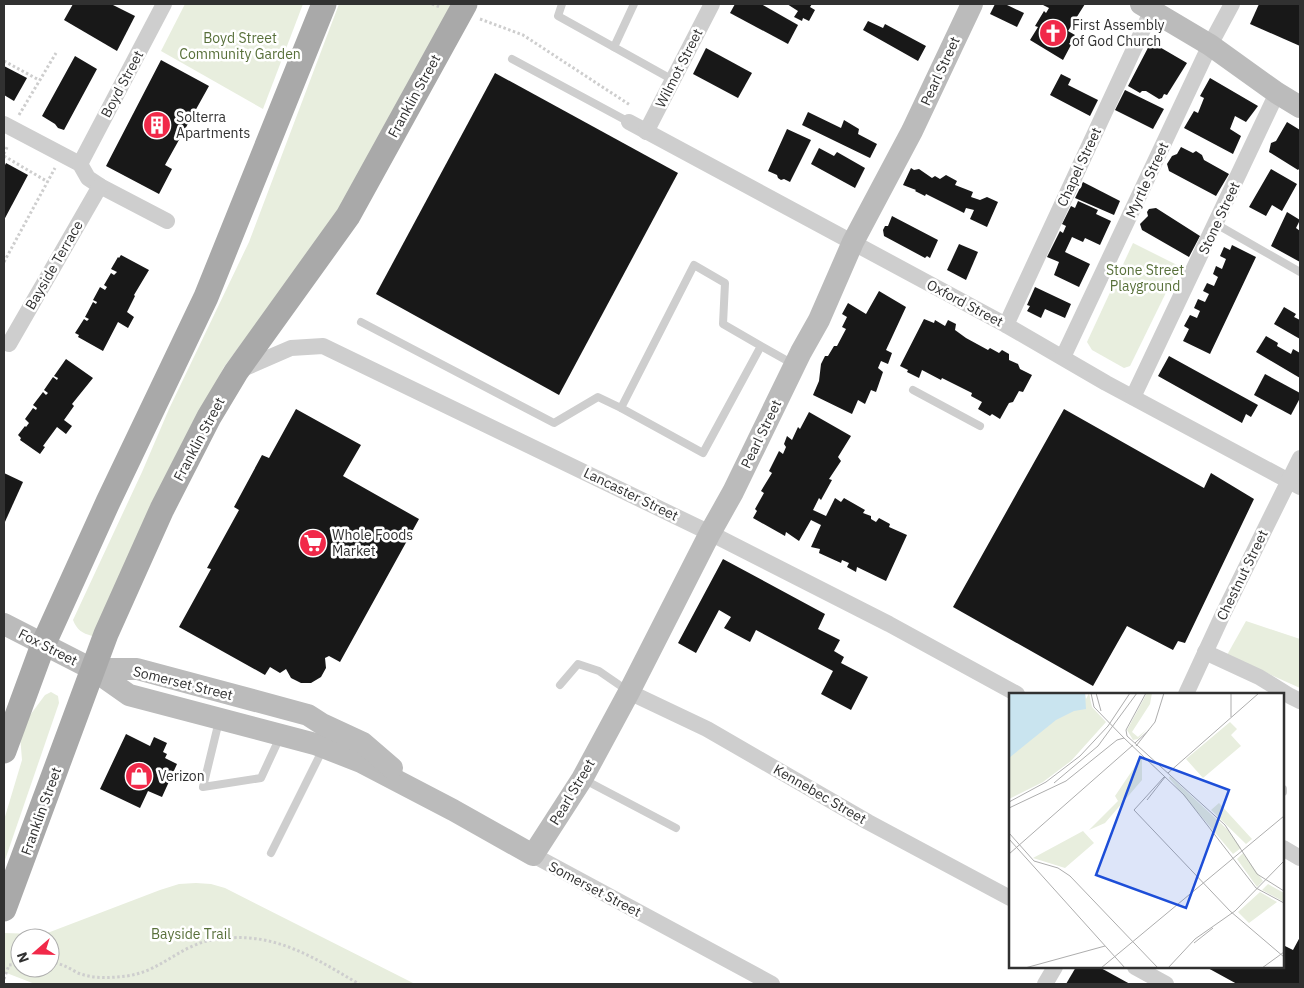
<svg xmlns="http://www.w3.org/2000/svg" width="1304" height="988" font-family="'IBM Plex Sans',sans-serif">
<style>
.green{fill:#e8eede;fill-rule:evenodd}
.building{fill:#181818}
.lines{fill:none;stroke-linecap:round;stroke-linejoin:round}
.path{stroke:#cecece;stroke-width:3;stroke-dasharray:2.5 2.5;stroke-linecap:butt}
.lane{stroke:#cecece;stroke-width:8}
.street{stroke:#cecece;stroke-width:16}
.secondary{stroke:#bbb;stroke-width:22}
.primary{stroke:#a9a9a9;stroke-width:25}
.labels{text-anchor:middle;dominant-baseline:central;stroke-width:5;stroke-linejoin:round;paint-order:stroke}
.poi-label{font-size:14px;fill:#313131;stroke:#fff;text-anchor:start}
.park-label{font-size:14px;fill:#58703a;stroke:#fff}
.street-label{font-size:14px;fill:#313131;stroke:#fff}
.inset-road{fill:none;stroke:#adadad;stroke-width:1}
.view{fill:#1d4ed8;fill-opacity:0.15;stroke:#1d4ed8;stroke-width:2.5}
.inset-edge{fill:none;stroke:#313131;stroke-width:2.5}
</style>
<rect width="100%" height="100%" fill="#fff"/>
<g class="green">
<path d="M185,4H303L263,109L161,51Z"/>
<path d="M339,4H452L338,215L224,367L147,519L95,634L92,636C82,633 77,630 73,620L142,472L169,409L249,242Z"/>
<path d="M1133,243L1179,266L1130,366L1124,368L1092,350L1087,342Z"/>
<path d="M1246,621L1300,639V688L1227,655Z"/>
<path d="M51,692L58,696L59,703L4,863V820L22,760L20,735L28,718L45,695Z"/>
<path d="M196,883L211,884L225,888L415,984H35L4,972V933L38,934L50,932L160,890L179,884ZM20,938H50V968H20Z"/>
</g>
<g class="building">
<path d="M73,4H111L135,16L117,51L64,20Z"/>
<path d="M735,4H761L798,25L788,44L730,13Z"/>
<path d="M787,4H812L810,7L815,10L809,21L803,18L802,21L794,17L798,11Z"/>
<path d="M995,4H1005L1024,13L1017,27L990,14Z"/>
<path d="M1044,4H1085L1068,31L1075,35L1069,44L1071,45L1063,60L1030,40L1038,27L1035,26L1044,11L1046,13L1049,8L1043,5Z"/>
<path d="M1259,4H1300V46L1250,24Z"/>
<path d="M868,21L883,28L885,24L926,46L918,61L863,30Z"/>
<path d="M1151,42L1187,63L1167,95L1164,94L1162,98L1159,99L1146,91H1142L1140,93L1128,86Z"/>
<path d="M706,48L752,73L738,98L693,74Z"/>
<path d="M75,56L97,69L64,130L58,128L55,124L42,116Z"/>
<path d="M161,60L209,86L165,165L172,169L159,194L106,166Z"/>
<path d="M4,66L27,78L14,101L4,95Z"/>
<path d="M495,73L678,173L559,395L376,294Z"/>
<path d="M1061,74L1071,79L1068,85L1098,100L1090,116L1050,95Z"/>
<path d="M1210,78L1258,106L1246,122L1235,116L1230,129L1241,136L1233,154L1184,128L1194,111L1198,113L1204,98L1200,96Z"/>
<path d="M1125,90L1164,109L1153,129L1115,110Z"/>
<path d="M808,112L841,128L844,120L859,129L858,134L877,144L870,158L802,125Z"/>
<path d="M1287,122L1300,130V168L1298,170L1269,152L1271,143L1276,141Z"/>
<path d="M787,129L811,140L790,182L784,179L781,180L778,178L777,175L768,171Z"/>
<path d="M1181,147L1193,153L1196,151L1202,155L1204,160L1229,174L1216,196L1169,171L1167,164L1172,156L1177,154Z"/>
<path d="M819,148L834,156L837,152L865,168L855,188L811,164Z"/>
<path d="M6,163L28,175L4,220V167Z"/>
<path d="M911,168L914,170L919,169L932,178L935,176L940,179L946,175L957,181L955,185L973,192L971,197L980,200L987,197L998,202L987,227L970,219L974,210L966,208L964,213L926,194L925,196L915,191L916,190L903,185Z"/>
<path d="M1271,169L1297,184L1282,211L1272,205L1266,216L1249,207Z"/>
<path d="M1083,182L1120,201L1114,215L1075,198Z"/>
<path d="M1078,201L1098,210L1096,214L1111,221L1100,245L1085,238L1083,242L1072,237L1065,252L1090,264L1079,287L1054,275L1059,262L1047,257L1060,231L1063,233L1066,226L1062,224L1071,206L1075,208Z"/>
<path d="M1156,208L1200,236L1189,257L1142,230L1140,224L1148,216L1147,212L1149,209Z"/>
<path d="M1287,212L1300,220L1296,228L1300,231V262L1271,246Z"/>
<path d="M892,216L938,240L930,258L927,256L925,258L884,236L883,230L885,226H888Z"/>
<path d="M959,244L978,252L966,280L947,270Z"/>
<path d="M1232,245L1256,257L1210,354L1183,341L1189,329L1184,326L1190,315L1197,318L1200,311L1194,308L1198,299L1205,302L1209,294L1203,291L1207,283L1214,286L1218,277L1213,274L1216,266L1222,269L1226,259L1220,256L1224,247L1230,250Z"/>
<path d="M121,255L149,270L134,295L135,296L127,312L134,317L128,328L118,322L103,351L78,337L79,335L75,333L84,319L87,321L89,319L85,317L93,302L96,304L97,302L93,300L100,287L105,290L107,287L104,285L111,273L114,275L117,272L111,269L118,257L119,258Z"/>
<path d="M1035,287L1071,304L1065,318L1045,309L1041,318L1027,311L1030,306L1027,305Z"/>
<path d="M879,291L906,307L886,350L892,353L888,364L881,361L878,368L883,372L876,392L871,390L865,404L858,400L852,414L813,395L819,381L821,364L825,356H828L834,346H837L846,329L842,327L847,317L842,314L848,303L866,314Z"/>
<path d="M1284,307L1296,314L1294,317L1300,320V339L1274,324Z"/>
<path d="M924,319L934,323L935,320L945,326L948,320L956,324L955,330L966,338L988,350L990,348L999,353L1002,350L1009,354V360L1018,364L1020,369L1032,375L1023,392L1019,391L1013,402L1009,403L1000,419L992,414L990,416L978,409L982,402L971,396L972,393L942,378L941,380L922,370L919,378L907,372L908,370L900,366Z"/>
<path d="M1266,336L1278,343L1277,346L1291,354L1293,349L1300,353V378L1256,352Z"/>
<path d="M1169,356L1258,405L1251,417L1246,414L1242,423L1158,376Z"/>
<path d="M66,359L93,378L72,404L74,406L64,420L72,426L66,434L57,427L43,446L45,447L40,454L20,440L21,438L18,435L25,426L26,427L29,423L25,419L33,408L36,410L37,408L33,405L43,392L46,395L48,393L44,390L53,377L57,380L58,378L54,376Z"/>
<path d="M1265,374L1300,393V398L1291,415L1254,395Z"/>
<path d="M296,409L361,445L343,476L419,519L340,662L329,656L325,658L326,668L321,677L311,683H301L291,678L286,669L280,673L270,667L265,675L179,627L211,569L207,568L239,510L234,507L262,455L269,458Z"/>
<path d="M1064,409L1204,488L1211,473L1254,499L1185,643L1178,641L1173,650L1127,626L1093,686L953,607Z"/>
<path d="M809,412L851,436L838,457L841,461L829,479L832,480L821,500L819,498L813,510L826,516L835,498L841,502L844,498L865,510L863,513L871,516V519L876,522L879,518L890,524L889,527L907,535L886,581L857,567L856,572L847,567L849,563L842,560L841,563L819,553L820,549L811,547L821,525L811,520L799,541L786,532L785,536L753,518L757,511L755,509L764,493L761,491L772,473L769,471L779,451L783,454L786,447L784,444L787,436L792,440L798,427L800,429Z"/>
<path d="M4,473L23,482L4,524Z"/>
<path d="M723,559L825,614L818,629L840,640L834,651L844,657L841,663L868,677L851,710L821,694L833,671L756,630L750,642L724,628L731,617L719,610L696,653L678,643Z"/>
<path d="M126,734L150,746L154,737L167,743L163,752L167,754L165,758L177,764L162,797L148,791L140,808L100,789Z"/>
<path d="M1300,937V984H1237L1206,967H1283V945L1293,950Z"/>
<path d="M1076,967H1099L1130,984H1066Z"/>
</g>
<g class="lines">
<g class="path">
<path d="M432,4L440,7"/>
<path d="M480,19L523,35L630,105"/>
<path d="M4,61L39,80"/>
<path d="M19,115L56,53"/>
<path d="M4,154L8,145"/>
<path d="M4,156L48,182"/>
<path d="M4,262L55,168"/>
<path d="M50,962C61,963 69,968 78,973C93,979 111,978 127,976C155,972 171,955 195,945C206,940 217,939 229,938C279,934 318,960 359,984"/>
<path d="M4,979L9,965L20,964"/>
</g>
<g class="lane">
<path d="M562,4L558,16L673,80"/>
<path d="M614,47L634,4"/>
<path d="M512,59L629,122"/>
<path d="M1216,224L1300,272"/>
<path d="M361,322L554,423L598,397L621,408"/>
<path d="M761,346L723,324L725,283L694,265L621,408L703,453L761,346L793,364"/>
<path d="M913,390L980,426"/>
<path d="M560,685L578,664L599,671L628,691"/>
<path d="M219,721L203,787L261,778L280,737"/>
<path d="M583,779L676,828"/>
<path d="M1283,789V792"/>
<path d="M271,853L323,749"/>
</g>
<g class="street">
<path d="M629,122L1006,325L1106,383L1300,487"/>
<path d="M4,124L80,164L88,178L100,186L167,221"/>
<path d="M646,132L712,4"/>
<path d="M80,164L164,4"/>
<path d="M1006,325L1152,10"/>
<path d="M9,344L100,186"/>
<path d="M1063,357L1210,45L1232,4"/>
<path d="M238,371L291,348L323,346L710,533L889,624L1017,694"/>
<path d="M1133,397L1277,93"/>
<path d="M1205,652L1259,677L1290,696L1300,701"/>
<path d="M629,692L707,729L868,822L1010,898"/>
<path d="M1186,694L1223,614L1300,458"/>
<path d="M1283,848L1300,858"/>
<path d="M533,855L772,984"/>
<path d="M1135,967L1166,984"/>
<path d="M1045,984L1055,967"/>
</g>
<g class="secondary">
<path d="M1141,4L1210,45L1277,93L1300,107"/>
<path d="M4,624L92,669L129,695L315,744L361,762L453,810L533,855L582,779L629,692L710,533L733,492L801,352L819,320L853,242L912,131L972,4"/>
<path d="M92,669H137L308,715L322,724L363,743L392,768"/>
</g>
<g class="primary">
<path d="M4,751L43,645L108,502L206,297L324,4"/>
<path d="M4,909L106,634L162,509L209,417L236,372L348,216L465,4"/>
</g>
</g>
<defs>
<g id="church-disc" transform="scale(1.4375)"><circle r="9.5" fill="#f12949" stroke="#fff"/><path d="M-1.2-6h2.4v3.5h3.3v2.4h-3.3V6h-2.4V-.1h-3.3v-2.4h3.3Z" fill="#fff"/></g>
<g id="building-disc" transform="scale(1.4375)"><circle r="9.5" fill="#f12949" stroke="#fff"/><path d="M-4-6H4V6H1V3H-1V6H-4ZM-2.5-4.3h1.7v1.8h-1.7ZM.8-4.3h1.7v1.8H.8ZM-2.5-1h1.7V.8h-1.7ZM.8-1h1.7V.8H.8Z" fill="#fff"/></g>
<g id="supermarket-disc" transform="scale(1.4375)"><circle r="9.5" fill="#f12949" stroke="#fff"/><path d="M-6-5.5h2.5l.6 2H6L4.5 2H-2.5L-4.4-4H-6ZM-1.5 3.2a1.3 1.3 0 1 0 .1 0ZM3 3.2a1.3 1.3 0 1 0 .1 0Z" fill="#fff"/></g>
<g id="shop-disc" transform="scale(1.4375)"><circle r="9.5" fill="#f12949" stroke="#fff"/><path d="M-5-2.5h2.3a2.7 3.5 0 0 1 5.4 0H5L5.5 6h-11ZM-1.5-2.5h3a1.5 2.3 0 0 0-3 0Z" fill="#fff"/></g>
</defs>
<g fill-rule="evenodd">
<use href="#church-disc" x="1053" y="33"/>
<use href="#building-disc" x="157" y="125"/>
<use href="#supermarket-disc" x="313" y="543"/>
<use href="#shop-disc" x="139" y="776"/>
</g>
<g class="labels">
<g class="poi-label">
<text x="1072" y="25">First Assembly<tspan x="1072" dy="16">of God Church</tspan></text>
<text x="176" y="117">Solterra<tspan x="176" dy="16">Apartments</tspan></text>
<text x="332" y="535">Whole Foods<tspan x="332" dy="16">Market</tspan></text>
<text x="158" y="776">Verizon</text>
</g>
<g class="park-label">
<text x="240" y="38">Boyd Street<tspan x="240" dy="16">Community Garden</tspan></text>
<text x="1145" y="270">Stone Street<tspan x="1145" dy="16">Playground</tspan></text>
<text x="191" y="934">Bayside Trail</text>
</g>
<g class="street-label">
<text transform="translate(679 68) rotate(-63)">Wilmot Street</text>
<text transform="translate(940 71) rotate(-65)">Pearl Street</text>
<text transform="translate(122 84) rotate(-62)">Boyd Street</text>
<text transform="translate(414 96) rotate(-61)">Franklin Street</text>
<text transform="translate(1079 167) rotate(-65)">Chapel Street</text>
<text transform="translate(1147 180) rotate(-65)">Myrtle Street</text>
<text transform="translate(1219 218) rotate(-65)">Stone Street</text>
<text transform="translate(54 265) rotate(-60)">Bayside Terrace</text>
<text transform="translate(965 303) rotate(28)">Oxford Street</text>
<text transform="translate(761 434) rotate(-64)">Pearl Street</text>
<text transform="translate(199 439) rotate(-62)">Franklin Street</text>
<text transform="translate(631 494) rotate(26)">Lancaster Street</text>
<text transform="translate(1242 575) rotate(-64)">Chestnut Street</text>
<text transform="translate(48 647) rotate(27)">Fox Street</text>
<text transform="translate(183 683) rotate(14)">Somerset Street</text>
<text transform="translate(572 792) rotate(-59)">Pearl Street</text>
<text transform="translate(820 794) rotate(30)">Kennebec Street</text>
<text transform="translate(41 811) rotate(-70)">Franklin Street</text>
<text transform="translate(595 889) rotate(28)">Somerset Street</text>
</g>
</g>
<g transform="translate(1009 693)">
<rect width="275" height="275" fill="#fff"/>
<path d="M0,0H76L77,6L80,0L83,14L97,29L62,68L34,89L0,106ZM138,0H143L141,11L123,39L129,44L138,36L129,46L124,47L118,37ZM221,29L228,36L222,42L232,53L194,85L177,66ZM133,63V87L96,130L80,137L109,108L106,103ZM161,83L219,137L232,155L224,161L160,85ZM210,110L243,146L237,151L202,117ZM74,138L85,150L56,175L24,165ZM234,160L254,188L248,194L228,166ZM259,191L275,200V209L253,197ZM251,199L268,209L240,230L229,219Z" fill="#e8eede"/>
<path d="M0,0H76L77,16L65,18L47,27L0,65Z" fill="#c9e4ef"/>
<path class="inset-road" d="M82,0L85,14L115,45M87,0L92,18M222,0V24M118,43L216,132L248,181L275,198M118,43L117,37L137,0M115,45L175,102L247,195L275,210M126,50L140,37M127,53L146,29L155,0M159,80L250,0M155,84L125,117L221,218L275,264M45,90L89,53L128,0M138,107L156,84M0,109L37,89L71,63L99,33L121,0M0,115L57,88L108,47L115,45M0,140L25,168L49,175L61,183L149,275M0,146L116,275M0,161L124,52M185,250L204,235M16,275L96,253M92,275L275,123M159,275L186,246L226,218L275,168M253,275L275,259"/>
<path class="view" d="M131,64L220,97L177,215L87,182Z"/>
<rect width="275" height="275" class="inset-edge"/>
</g>
<rect width="1304" height="988" fill="none" stroke="#313131" stroke-width="10"/>
<g transform="translate(35 953) rotate(250)"><circle r="24" fill="#ffffff" stroke="#adadad"/>
<path d="M0-4L9 19L0 12L-9 19Z" fill="#f12949"/>
<text y="-8" font-size="14" font-weight="bold" text-anchor="middle" fill="#313131">N</text>
</g>
</svg>
